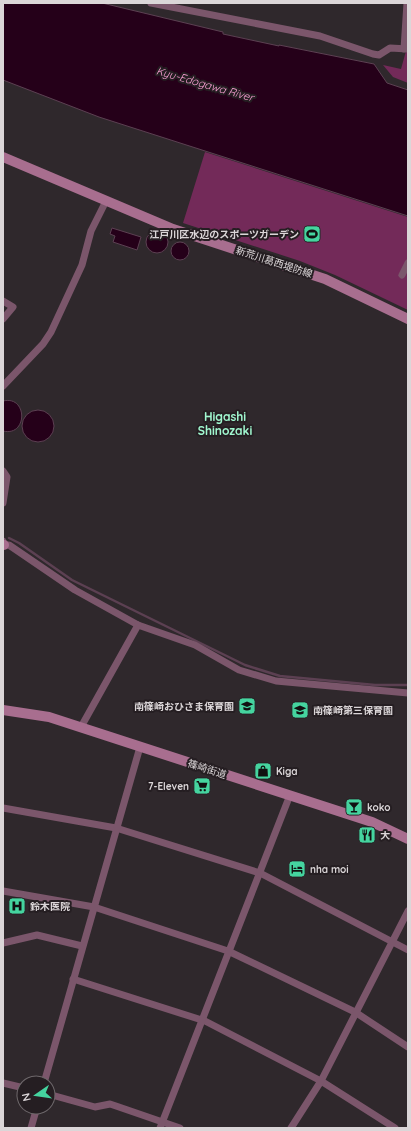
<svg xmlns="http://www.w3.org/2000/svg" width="411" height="1131" font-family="Quicksand,'Noto Sans JP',sans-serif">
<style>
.green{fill:#732a59}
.water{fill:#250019;stroke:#5c4052}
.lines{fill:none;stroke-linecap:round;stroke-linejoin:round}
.stream{stroke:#5c4052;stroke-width:2.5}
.street{stroke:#7b566b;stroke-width:7}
.secondary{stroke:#a86e8f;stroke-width:10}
.labels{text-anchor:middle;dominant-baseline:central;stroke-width:4;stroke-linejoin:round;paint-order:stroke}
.poi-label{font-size:10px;font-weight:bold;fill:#dbd6d8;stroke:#251e22;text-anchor:start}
.street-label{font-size:10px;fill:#dbd6d8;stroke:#251e22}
.water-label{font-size:11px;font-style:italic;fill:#faa0d5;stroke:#251e22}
.quarter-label{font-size:12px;font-weight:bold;fill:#a1f8d0;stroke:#251e22}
</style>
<rect width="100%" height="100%" fill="#2f282c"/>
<g class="green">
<path d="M406,51L408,52V83L393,77L383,65L401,69Z"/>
<path d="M205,152L408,217V310L335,275L300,261L183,223Z"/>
</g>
<g class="water">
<path d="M3,3H102L223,32V34L279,46V45L374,64L387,83L408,90V216L99,117L3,80Z"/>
<path d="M112,228L141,237L137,250L113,242L115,236L110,234Z"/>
<circle cx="157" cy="242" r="11"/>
<circle cx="180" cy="251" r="9"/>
<path d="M3,401C28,395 28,437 3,431Z"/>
<circle cx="38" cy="426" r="16"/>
</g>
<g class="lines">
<path class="stream" d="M9,538L19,543L72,580L245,665L280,676L375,685H408"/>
<g class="street">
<path d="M151,3L320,36L373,54L379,55L390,48L408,49"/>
<path d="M404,49L407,3"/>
<path d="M402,275L408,263"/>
<path d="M3,301L13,307L3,319"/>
<path d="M3,386L43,344L51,332L82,265L91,231L106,201"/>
<path d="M3,471L7,477L3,503"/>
<path d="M3,541L4,545H9L75,590L138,625L195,645L239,670L276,681L408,693"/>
<path d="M81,727L138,625"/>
<path d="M3,808L116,828L260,873L408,950"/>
<path d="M3,891L94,907L228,951L355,1012L408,1047"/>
<path d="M3,943L37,935L82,946"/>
<path d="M73,979L205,1021L321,1081L395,1128"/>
<path d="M3,1083L24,1088"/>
<path d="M44,1083L140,747"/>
<path d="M48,1094L95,1107L110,1104L116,1106L180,1128"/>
<path d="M31,1128L37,1107"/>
<path d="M160,1128L290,795"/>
<path d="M291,1128L321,1081L408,911"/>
</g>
<g class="secondary">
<path d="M3,157L173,229L325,279L408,319"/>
<path d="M3,545H4"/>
<path d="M3,710L49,717L372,822L408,839"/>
</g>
</g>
<defs>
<g id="stadium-square" transform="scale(0.9)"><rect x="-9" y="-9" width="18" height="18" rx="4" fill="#45d49f" stroke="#251e22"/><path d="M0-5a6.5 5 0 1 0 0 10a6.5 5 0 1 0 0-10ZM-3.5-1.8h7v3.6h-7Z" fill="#111"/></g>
<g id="school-square" transform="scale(0.9)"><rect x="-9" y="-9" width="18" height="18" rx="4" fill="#45d49f" stroke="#251e22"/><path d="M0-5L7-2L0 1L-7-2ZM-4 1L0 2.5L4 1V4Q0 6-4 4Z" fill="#111"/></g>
<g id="shop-square" transform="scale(0.9)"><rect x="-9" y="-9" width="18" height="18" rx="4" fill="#45d49f" stroke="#251e22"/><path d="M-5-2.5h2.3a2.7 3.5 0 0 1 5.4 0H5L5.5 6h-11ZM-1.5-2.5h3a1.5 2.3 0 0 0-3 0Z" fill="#111"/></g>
<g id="supermarket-square" transform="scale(0.9)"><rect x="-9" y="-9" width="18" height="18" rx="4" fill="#45d49f" stroke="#251e22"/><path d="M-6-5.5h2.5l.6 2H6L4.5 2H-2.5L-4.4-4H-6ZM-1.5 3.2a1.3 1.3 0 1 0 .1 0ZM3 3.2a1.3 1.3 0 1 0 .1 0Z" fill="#111"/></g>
<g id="bar-square" transform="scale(0.9)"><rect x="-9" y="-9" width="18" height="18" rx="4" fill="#45d49f" stroke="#251e22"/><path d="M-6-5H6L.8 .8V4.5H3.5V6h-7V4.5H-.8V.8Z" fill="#111"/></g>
<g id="restaurant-square" transform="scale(0.9)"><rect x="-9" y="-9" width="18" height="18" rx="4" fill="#45d49f" stroke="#251e22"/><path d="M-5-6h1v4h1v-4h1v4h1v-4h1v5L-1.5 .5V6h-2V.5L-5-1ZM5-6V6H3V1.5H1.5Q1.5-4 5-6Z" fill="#111"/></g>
<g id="hotel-square" transform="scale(0.9)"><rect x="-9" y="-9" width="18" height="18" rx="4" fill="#45d49f" stroke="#251e22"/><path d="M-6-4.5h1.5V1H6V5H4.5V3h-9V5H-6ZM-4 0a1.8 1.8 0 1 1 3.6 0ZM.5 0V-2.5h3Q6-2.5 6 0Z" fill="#111"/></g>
<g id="hospital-square" transform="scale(0.9)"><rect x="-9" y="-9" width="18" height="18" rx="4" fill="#45d49f" stroke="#251e22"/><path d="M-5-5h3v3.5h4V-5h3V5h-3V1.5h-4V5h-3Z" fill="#111"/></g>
</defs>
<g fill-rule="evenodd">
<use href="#stadium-square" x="312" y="234"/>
<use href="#school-square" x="247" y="706"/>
<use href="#school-square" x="300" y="710"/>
<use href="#shop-square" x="263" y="771"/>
<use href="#supermarket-square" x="202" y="786"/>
<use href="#bar-square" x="354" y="807"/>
<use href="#restaurant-square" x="367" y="835"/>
<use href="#hotel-square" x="297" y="869"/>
<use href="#hospital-square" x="17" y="906"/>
</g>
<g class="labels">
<g class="poi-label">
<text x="299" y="234" text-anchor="end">江戸川区水辺のスポーツガーデン</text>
<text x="234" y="706" text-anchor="end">南篠崎おひさま保育園</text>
<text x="313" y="710">南篠崎第三保育園</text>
<text x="276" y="771">Kiga</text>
<text x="189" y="786" text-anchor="end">7-Eleven</text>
<text x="367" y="807">koko</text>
<text x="380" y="835">大</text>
<text x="310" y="869">nha moi</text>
<text x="30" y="906">鈴木医院</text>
</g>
<g class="street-label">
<text transform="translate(274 262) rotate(18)">新荒川葛西堤防線</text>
<text transform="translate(207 769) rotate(18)">篠崎街道</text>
</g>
<g class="water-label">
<text transform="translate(205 84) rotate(16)">Kyu-Edogawa River</text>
</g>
<g class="quarter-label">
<text x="225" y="416">Higashi<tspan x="225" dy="14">Shinozaki</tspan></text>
</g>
</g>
<rect width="411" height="1131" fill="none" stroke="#dbd6d8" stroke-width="8"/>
<g transform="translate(36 1095) rotate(257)"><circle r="19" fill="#251e22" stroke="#6e686b"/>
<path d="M0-3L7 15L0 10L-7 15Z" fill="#45d49f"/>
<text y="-6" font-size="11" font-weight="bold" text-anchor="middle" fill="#dbd6d8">N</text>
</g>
</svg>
